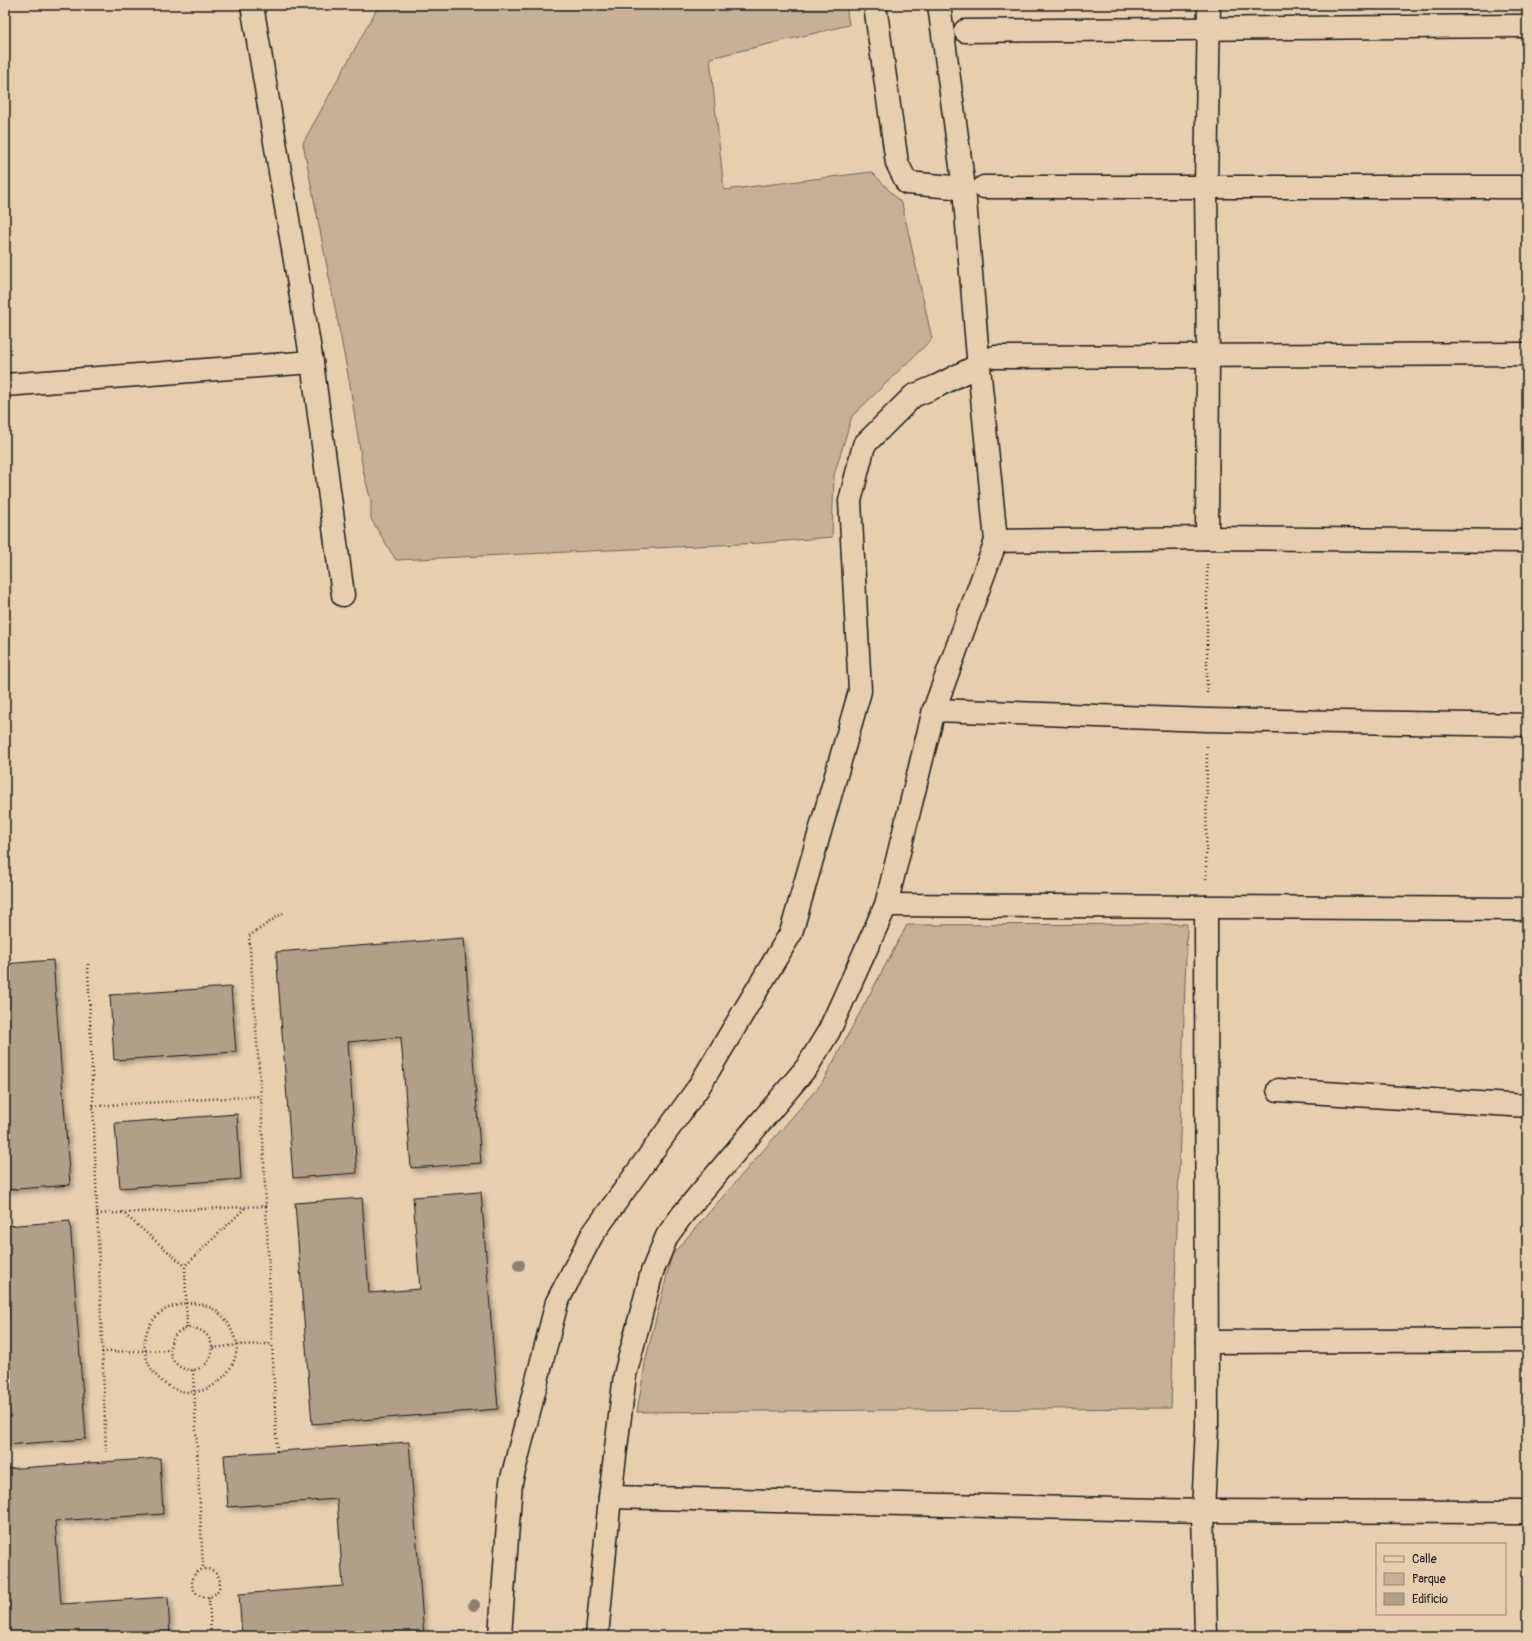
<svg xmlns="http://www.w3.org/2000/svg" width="1532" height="1641" font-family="Pangolin,sans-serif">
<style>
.green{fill:#c6b197;stroke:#71665a}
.building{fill:#b19f89;stroke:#1c1c1c;filter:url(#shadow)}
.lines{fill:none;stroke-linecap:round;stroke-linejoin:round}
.minor-casing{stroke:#1c1c1c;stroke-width:25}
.path{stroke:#1c1c1c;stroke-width:2.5;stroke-dasharray:1 3;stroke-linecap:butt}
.minor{stroke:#e7ceaf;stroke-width:22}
.tree{fill:#8e806f}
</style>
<defs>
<filter id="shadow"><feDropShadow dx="3.5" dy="3.5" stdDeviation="2" flood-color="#0004"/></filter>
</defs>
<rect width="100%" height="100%" fill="#e7ceaf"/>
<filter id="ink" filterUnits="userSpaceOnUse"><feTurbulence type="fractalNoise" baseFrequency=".025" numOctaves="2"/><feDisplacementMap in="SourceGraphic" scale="8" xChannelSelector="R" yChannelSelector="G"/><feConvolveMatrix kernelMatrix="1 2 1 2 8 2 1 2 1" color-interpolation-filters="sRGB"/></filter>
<g filter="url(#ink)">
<g class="green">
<path d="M379,5H846L849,25L710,58L724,190L872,172L902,204L932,339L852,416L834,475L832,537L761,543L396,560L371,519V501L363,470L350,385L303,143Z"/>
<path d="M1187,924L1171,1408L637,1412L646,1358L672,1255L822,1083L907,925Z"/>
</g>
<g class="building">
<path d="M464,938L481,1163L411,1168L401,1037L348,1042L357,1173L293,1178L276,952Z"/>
<path d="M53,960L70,1185L5,1190V964Z"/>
<path d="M231,987L236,1052L114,1060L110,995Z"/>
<path d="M237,1114L241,1179L120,1188L115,1123Z"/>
<path d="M481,1192L498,1409L312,1424L295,1203L362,1198L369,1293L420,1289L413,1197Z"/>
<path d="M70,1221L86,1439L5,1445V1318H9L5,1270V1226Z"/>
<path d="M409,1442L424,1636H242L239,1594L343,1586L337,1499L228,1507L224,1455Z"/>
<path d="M160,1458L163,1514L55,1521L61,1604L168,1597L170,1636H5V1469Z"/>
</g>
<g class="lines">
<g class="minor-casing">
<g id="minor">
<path d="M875,5L897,163L907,183L964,188"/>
<path d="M965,31L1527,26"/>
<path d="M984,187H1527"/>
<path d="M995,357L1527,354"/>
<path d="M312,362L343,595"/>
<path d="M5,385L312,362L252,5"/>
<path d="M1207,538L1208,356L1206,187L1209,5"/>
<path d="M996,541L1207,538L1527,541"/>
<path d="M934,710L1207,720L1527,725"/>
<path d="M886,905L1527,909"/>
<path d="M1278,1090L1527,1106"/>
<path d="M1207,1342L1527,1340"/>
<path d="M610,1497L1203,1511L1527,1512"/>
<path d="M500,1636L511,1482L557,1302L592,1235L698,1088L791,933L860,691L850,501L864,445L913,396L937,386L979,365"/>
<path d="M597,1636L610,1497L625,1375L652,1272L667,1236L683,1214L807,1067L829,1031L886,905L934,710L996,541L977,346L964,188L939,5"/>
<path d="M1206,1636L1203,1511L1207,1427L1206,907"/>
</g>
</g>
<g class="path">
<path d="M1207,693V564"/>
<path d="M1206,879L1207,746"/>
<path d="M88,964L106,1452"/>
<path d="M93,1106L261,1096"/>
<path d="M122,1212L185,1266"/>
<path d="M97,1214L266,1206"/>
<path d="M186,1303C208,1302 226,1313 233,1334C234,1337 237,1342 237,1345C237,1369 215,1391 193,1392C153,1394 127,1342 159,1314C167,1307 176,1305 186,1303Z"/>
<circle cx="191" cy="1349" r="21"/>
<path d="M187,1328L185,1266L246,1207"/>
<path d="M213,1348L237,1345L271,1344"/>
<path d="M102,1352L169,1350"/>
<path d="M193,1370L203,1569"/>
<path d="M277,1451L261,1096L249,936L283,913"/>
<circle cx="206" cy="1583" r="14"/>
<path d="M209,1597L211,1636"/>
</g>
<use href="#minor" class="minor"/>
</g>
<g class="tree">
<circle cx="519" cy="1265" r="6"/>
<circle cx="474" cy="1605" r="6"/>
</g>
</g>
<rect width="1532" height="1641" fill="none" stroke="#e7ceaf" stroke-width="20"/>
<rect x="10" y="10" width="1512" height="1621" fill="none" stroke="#1c1c1c" stroke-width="1.5" filter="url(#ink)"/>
<rect x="1376" y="1543" width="130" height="72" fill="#e7ceaf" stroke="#968774"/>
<rect x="1384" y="1556" width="20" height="6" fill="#e7ceaf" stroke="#968774"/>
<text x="1412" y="1563" font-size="12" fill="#1c1c1c">Calle</text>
<rect x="1384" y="1573" width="20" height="12" fill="#c6b197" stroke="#968774"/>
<text x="1412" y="1583" font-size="12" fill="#1c1c1c">Parque</text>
<rect x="1384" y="1593" width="20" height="12" fill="#b19f89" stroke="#968774"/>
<text x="1412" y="1603" font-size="12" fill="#1c1c1c">Edificio</text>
</svg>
